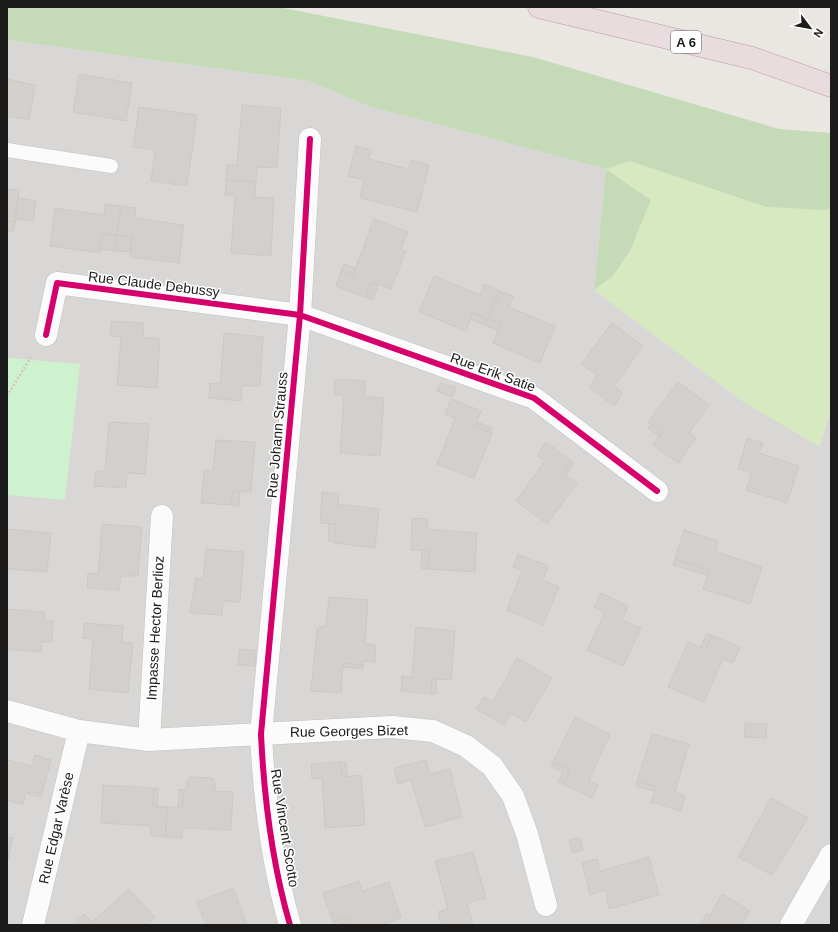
<svg xmlns="http://www.w3.org/2000/svg" width="838" height="932" font-family="Arial,sans-serif">
<style>
.residential{fill:#d9d7d5}
.grass{fill:#d7e9c0}
.forest{fill:#c5dab7}
.park{fill:#cff2ce}
.building{fill:#d2cfcc;stroke:#cdc9c4}
.lines{fill:none;stroke-linecap:round;stroke-linejoin:round}
.service-casing{stroke:#c2c1bf;stroke-width:15}
.minor-casing{stroke:#c2c1bf;stroke-width:23}
.motorway-casing{stroke:#c099a6;stroke-width:23}
.path{stroke:#d6c6c3;stroke-width:2.5;stroke-dasharray:2 2;stroke-linecap:butt}
.service{stroke:#fcfbfb;stroke-width:14}
.minor{stroke:#fcfbfb;stroke-width:22}
.motorway{stroke:#e9dcdf;stroke-width:22}
.cycleway-casing{stroke:#fff;stroke-width:8}
.cycleway{stroke:#d6006c;stroke-width:6}
.labels{text-anchor:middle;dominant-baseline:central;stroke-width:3;stroke-linejoin:round;paint-order:stroke}
.shield{fill:#fff;stroke:#5f5f5f;stroke-width:1}
.shield-label{font-size:13px;font-weight:bold;fill:#1b1b1b}
.street-label{font-size:14px;fill:#1b1b1b;stroke:#fff}
</style>
<rect width="100%" height="100%" fill="#eae7e3"/>
<path class="residential" d="M7,40L309,81L368,106L606,169L594,290L819,446L831,411V925H7Z"/>
<path class="grass" d="M630,161L766,207L824,210L831,208V410L819,446L745,403L594,290L613,276L630,251L651,200L606,169Z"/>
<path class="forest" d="M7,7H278L533,57L779,129L831,133V208L824,210L766,207L630,161L606,169L651,200L630,251L613,276L594,290L606,169L368,106L309,81L7,40Z"/>
<path class="park" d="M7,358L80,364L65,500L7,495Z"/>
<g class="building">
<path d="M79,74L132,83L126,121L73,112Z"/>
<path d="M7,79L35,85L29,120L7,116Z"/>
<path d="M242,105L281,108L277,168L257,167L256,182L226,180L227,164L237,165Z"/>
<path d="M139,107L197,115L187,186L151,181L155,150L133,147Z"/>
<path d="M356,146L371,150L369,159L408,169L411,160L429,165L417,212L360,198L364,180L348,176Z"/>
<path d="M226,180L256,182L255,197L274,198L271,256L231,253L235,196L225,195Z"/>
<path d="M7,189L19,190L15,222L7,221Z"/>
<path d="M18,198L36,201L33,221L15,219Z"/>
<path d="M105,204L121,206L117,235L102,234L100,253L50,246L55,208L104,215Z"/>
<path d="M121,206L136,208L135,218L184,225L179,263L130,257L132,237L117,235Z"/>
<path d="M374,219L408,232L401,249L406,251L391,289L371,282L365,297L336,286L341,271L353,275Z"/>
<path d="M7,221L15,222L14,231H7Z"/>
<path d="M102,234L117,235L115,251L100,249Z"/>
<path d="M117,235L132,237L130,252L115,251Z"/>
<path d="M344,264L355,268L353,275L341,271Z"/>
<path d="M434,276L480,295L484,284L500,291L488,319L473,313L466,331L419,312Z"/>
<path d="M371,282L378,285L373,300L365,297Z"/>
<path d="M500,291L513,296L509,307L555,326L540,363L493,343L501,324L488,319Z"/>
<path d="M473,313L488,319L485,325L470,319Z"/>
<path d="M488,319L501,324L498,331L485,325Z"/>
<path d="M112,321L144,323L143,337L160,339L157,388L117,385L121,337L110,336Z"/>
<path d="M612,323L643,346L614,386L623,393L614,406L589,387L597,375L581,364Z"/>
<path d="M224,333L263,337L260,386H242L241,401L209,398L210,383L220,384Z"/>
<path d="M335,379L366,381L364,396L384,398L380,456L340,453L344,395H334Z"/>
<path d="M678,382L709,405L689,433L696,438L678,463L653,445L662,432L648,422Z"/>
<path d="M441,383L456,388L452,397L437,391Z"/>
<path d="M451,399L481,411L475,426L492,433L474,478L437,464L455,418L445,414Z"/>
<path d="M109,422L149,424L145,474L127,473L126,488L94,486L96,471H105Z"/>
<path d="M477,422L492,428L490,432L475,426Z"/>
<path d="M651,424L662,432L659,436L648,428Z"/>
<path d="M747,438L763,443L759,453L799,466L787,503L746,490L752,473L738,469Z"/>
<path d="M216,440L255,442L251,492L233,491L231,505L201,503L204,470H213Z"/>
<path d="M546,442L571,461L563,473L577,484L547,524L516,501L545,461L537,455Z"/>
<path d="M571,461L574,463L566,475L563,473Z"/>
<path d="M233,491L240,492L239,506L231,505Z"/>
<path d="M322,492L339,494L338,504L379,509L375,548L334,543L336,524L320,523Z"/>
<path d="M412,518L428,519L427,529L477,533L475,572L428,569L429,551L411,550Z"/>
<path d="M102,524L142,527L138,576H121L119,590L87,588L88,573L98,574Z"/>
<path d="M329,524H336L334,541H328Z"/>
<path d="M7,529L51,533L47,572L7,569Z"/>
<path d="M684,530L718,541L715,551L762,567L750,604L703,589L709,570L675,559Z"/>
<path d="M206,549L244,552L240,602L223,601L222,615L190,613L196,578L203,579Z"/>
<path d="M422,550L429,551L428,569L421,568Z"/>
<path d="M518,554L548,566L543,580L559,587L543,625L507,610L522,571L513,567Z"/>
<path d="M675,559L709,570L707,575L673,565Z"/>
<path d="M601,593L628,606L622,620L641,628L623,666L587,650L605,612L594,607Z"/>
<path d="M329,597L368,600L365,643L376,645L375,662L364,661L363,665L343,663L341,693L311,691L317,629L321,626H326Z"/>
<path d="M7,609L44,612V620L53,621L52,642H42L41,652L7,649Z"/>
<path d="M84,623L123,626L122,642L133,643L128,693L89,689L93,639L83,638Z"/>
<path d="M416,627L455,631L451,680L432,679L431,694L401,691L402,676L412,677Z"/>
<path d="M707,633L712,635L706,649L701,647Z"/>
<path d="M712,635L740,647L733,663L723,659L704,702L668,687L688,642L706,649Z"/>
<path d="M240,649L256,650L255,666L238,665Z"/>
<path d="M517,658L552,678L526,722L511,713L504,725L476,709L484,697L493,702Z"/>
<path d="M343,663L363,665V669L343,667Z"/>
<path d="M432,679H437L436,694H431Z"/>
<path d="M575,717L610,734L589,780L598,785L592,798L563,784L570,770L553,762Z"/>
<path d="M745,723L767,724L766,738L744,737Z"/>
<path d="M652,734L689,744L675,792L685,796L681,811L651,802L656,787L637,781Z"/>
<path d="M35,755L51,760L42,794L30,791L29,794L26,793L23,805L7,800V760L32,766Z"/>
<path d="M426,760L430,774L450,769L462,817L425,827L411,780L398,784L394,768Z"/>
<path d="M341,762H346L347,776L342,777Z"/>
<path d="M341,762L342,777L361,775L365,825L325,828L322,778L312,779L311,764Z"/>
<path d="M553,762L570,770L563,784L558,782L563,772L551,766Z"/>
<path d="M190,777L212,778L215,782V791L233,792L231,830L183,828L182,838L166,837L167,807H182L184,790H186V781Z"/>
<path d="M637,781L656,787L654,791L636,786Z"/>
<path d="M103,785L154,788L153,806L167,807L165,837L151,836V826L101,823Z"/>
<path d="M154,788H158L157,806H153Z"/>
<path d="M179,789L184,790L182,807H178Z"/>
<path d="M30,791L42,794L41,797L29,794Z"/>
<path d="M771,798L808,818L772,875L738,857Z"/>
<path d="M7,837L13,838L7,863Z"/>
<path d="M576,838H580L583,850L572,853L569,840Z"/>
<path d="M473,852L486,898L467,903L473,925H441L438,912L448,909L435,861Z"/>
<path d="M649,857L659,895L609,909L605,890L590,895L582,863L597,859L600,871Z"/>
<path d="M359,881L362,891L389,882L401,918L381,925H351L349,917L333,922L323,893Z"/>
<path d="M233,888L247,925H206L197,902Z"/>
<path d="M129,889L155,917L147,925H73L84,914L92,922Z"/>
<path d="M722,894L750,911L742,925H700L707,913L710,915Z"/>
<path d="M349,917L350,923L333,925V922Z"/>
</g>
<g class="lines">
<g class="service-casing">
<path id="service" d="M7,150L111,166"/>
</g>
<g class="minor-casing">
<g id="minor">
<path d="M46,335L57,283L300,315L534,398L657,491"/>
<path d="M7,711L79,731L149,740L392,727L433,731L466,746L492,766L513,796L527,834L546,905"/>
<path d="M149,740L162,516"/>
<path d="M33,925L79,731"/>
<path d="M290,925C272,863 264,798 261,734L300,315L310,139"/>
<path d="M791,925L831,855"/>
</g>
</g>
<g class="motorway-casing">
<path id="motorway" d="M539,7L752,58L831,86"/>
</g>
<path class="path" d="M7,396L31,357"/>
<use href="#service" class="service"/>
<use href="#minor" class="minor"/>
<use href="#motorway" class="motorway"/>
<g class="cycleway-casing">
<g id="cycleway">
<path d="M46,335L57,283L300,315L534,398L657,491"/>
<path d="M290,925C272,863 264,798 261,734L300,315L310,139"/>
</g>
</g>
<use href="#cycleway" class="cycleway"/>
</g>
<g class="labels">
<rect class="shield" x="671" y="31" width="30" height="22" rx="3"/>
<g class="shield-label">
<text x="686" y="42">A 6</text>
</g>
<g class="street-label">
<text transform="translate(154 284) rotate(7)">Rue Claude Debussy</text>
<text transform="translate(493 372) rotate(20)">Rue Erik Satie</text>
<text transform="translate(277 435) rotate(-85)">Rue Johann Strauss</text>
<text transform="translate(155 628) rotate(-87)">Impasse Hector Berlioz</text>
<text transform="translate(349 731) rotate(-1)">Rue Georges Bizet</text>
<text transform="translate(56 828) rotate(-77)">Rue Edgar Varèse</text>
<text transform="translate(285 828) rotate(81)">Rue Vincent Scotto</text>
</g>
</g>
<rect width="838" height="932" fill="none" stroke="#1b1b1b" stroke-width="16"/>
<g transform="translate(810 28) rotate(122)" stroke="#ffffff" stroke-width="3" paint-order="stroke">
<path d="M0-3L7 15L0 10L-7 15Z" fill="#1b1b1b"/>
<text y="-6" font-size="11" font-weight="bold" text-anchor="middle" fill="#1b1b1b">N</text>
</g>
</svg>
